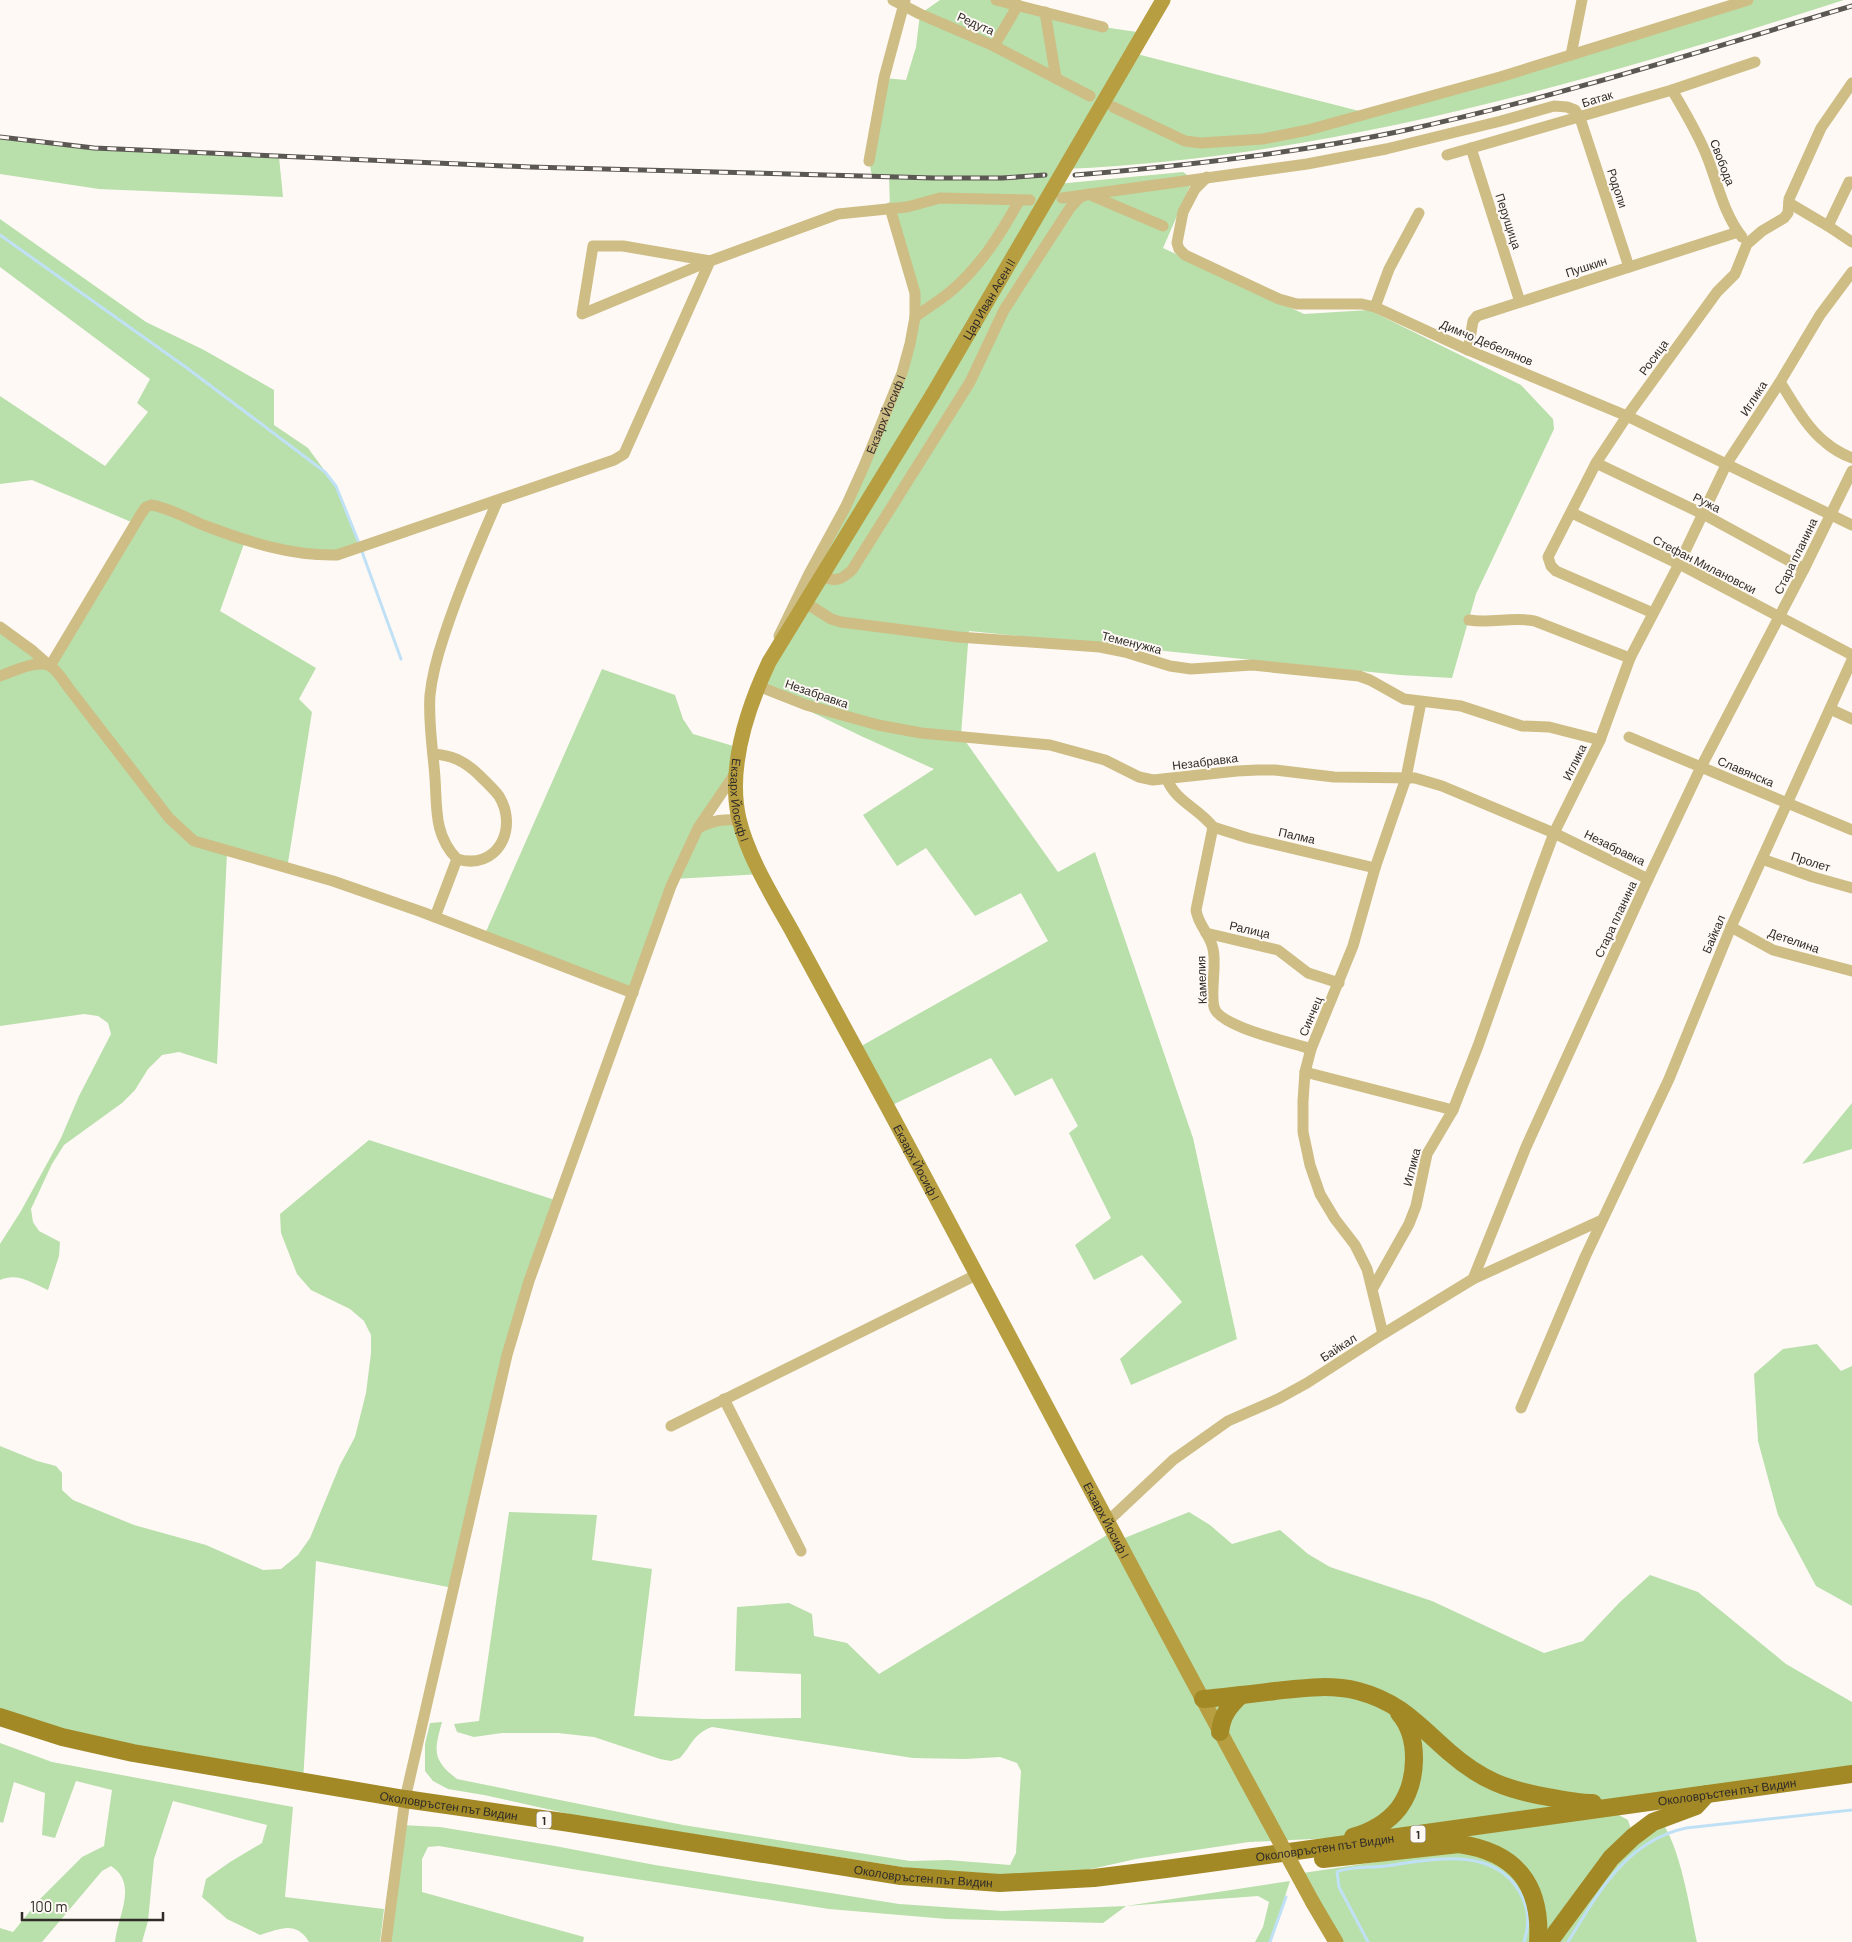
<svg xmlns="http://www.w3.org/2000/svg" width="1852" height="1942" font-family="Barlow,sans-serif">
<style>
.green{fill:#b9dfab}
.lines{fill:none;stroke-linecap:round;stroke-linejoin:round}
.stream{stroke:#c0e1f5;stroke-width:3}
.street{stroke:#cebd84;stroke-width:11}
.secondary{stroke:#b79e40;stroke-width:15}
.primary{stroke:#a28926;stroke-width:18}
.rail-casing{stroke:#5b5753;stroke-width:5}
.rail{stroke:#fef9f5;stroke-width:3;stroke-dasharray:9;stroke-linecap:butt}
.secondary-bridge{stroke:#b79e40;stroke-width:15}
.labels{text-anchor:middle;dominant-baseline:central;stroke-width:4;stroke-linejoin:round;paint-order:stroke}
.shield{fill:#fef9f5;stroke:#6e6a66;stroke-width:1}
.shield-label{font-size:11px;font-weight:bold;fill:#302c28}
.street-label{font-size:12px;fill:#302c28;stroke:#fef9f5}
</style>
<rect width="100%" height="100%" fill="#fef9f5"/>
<g class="green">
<path d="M940,0H996L1103,27L1144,33L1133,53L1367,113L1748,0H1844C1591,81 1332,157 1065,169L1057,184L1183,172L1193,179L1163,248L1304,314L1369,310L1521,385L1553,419L1554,429L1476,594L1452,678L1400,675L969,631L961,735L1058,872L1095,852L1193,1138L1237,1339L1131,1385L1120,1359L1182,1302L1142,1255L1094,1280L1075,1245L1111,1218L1069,1133L1078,1126L1052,1078L1015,1096L991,1058L888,1107L856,1049L1048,941L1021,893L975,916L926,848L897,866L863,815L934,769L861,736L758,686L894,390L915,317L890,208L889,177L872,176L869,161L884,78L906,80L916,47L920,14Z"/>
<path d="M0,137L94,148L279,157L283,197L99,189L0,174Z"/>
<path d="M0,219L146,322L204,350L274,390V425L308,448L336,486L360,547L337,555L245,541L220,611L316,668L299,699L312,712L287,869L227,853L217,1064L179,1052L162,1055L148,1069L135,1090L122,1103L64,1145L52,1164L31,1209L33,1222L39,1231L60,1242L59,1256L48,1290C32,1283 18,1272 0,1280V1244L21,1211L61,1138L79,1096L111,1034L108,1023L98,1016L84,1014L0,1026V627L50,666L136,524L32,480L0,484V396L105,466L148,412L137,403L150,379L0,267Z"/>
<path d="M602,669L675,695L683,719L693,734L740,748L737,771L699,827L739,820L762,874L674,879L633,993L484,936Z"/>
<path d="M1852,1103V1149L1802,1164Z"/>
<path d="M369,1140L558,1201L529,1281L453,1588L316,1561L303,1782L0,1717V1446L37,1461L56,1466L62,1473V1490L73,1500L134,1525L206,1545L263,1570L281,1569L298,1555L310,1538L340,1465L355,1437L366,1393L371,1353V1335L364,1321L350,1309L311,1290L297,1274L281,1233L280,1214Z"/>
<path d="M1817,1344L1841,1371L1852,1366V1606L1816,1586L1778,1515L1758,1441L1754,1374L1783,1349Z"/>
<path d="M509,1512L597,1515L592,1560L652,1569L634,1716L704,1719L801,1718V1674L735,1671L737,1607L789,1603L812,1614L814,1636L847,1643L879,1674L1112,1532L1117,1541L1189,1512L1210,1525L1232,1544L1280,1530L1308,1554L1330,1567L1432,1601L1544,1653L1583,1641L1620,1602L1650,1575L1698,1592L1786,1664L1852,1702V1774L1617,1814L1628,1820L1633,1836L1660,1819C1681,1848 1689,1906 1697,1942H1336L1303,1873L1422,1855L1420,1834L1249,1842L1136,1859L1078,1872L1012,1875L915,1869L578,1816L484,1795L448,1789L433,1781L425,1771V1744L430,1723L442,1722C434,1751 432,1760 457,1779L683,1825L910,1861L948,1860L1010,1865L1016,1853L1021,1771L1017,1763L1000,1757L965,1759L913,1758L712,1727C693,1734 692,1745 680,1758L671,1761L660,1759L594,1737L558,1733H502L474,1737L457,1732L454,1724L479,1721Z"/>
<path d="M0,1743L52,1762L293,1807L285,1897L384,1909L380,1942H309C296,1920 280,1929 260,1935L227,1919L202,1897L206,1879L230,1862L262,1843L267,1825L173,1801L154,1859L148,1921L142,1942H115C117,1917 139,1884 111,1866L102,1871L42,1942H0V1928L13,1932L40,1899L82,1857L104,1846L112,1790L76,1781L55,1838L42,1835L45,1793L14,1782L3,1823L0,1822Z"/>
<path d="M401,1825L440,1827L555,1846L655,1865L899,1904L1002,1911L1126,1906L1290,1881L1270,1942H1255L1263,1927L1269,1902L1258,1896L1126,1906L1103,1923L947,1919L829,1909L578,1870L439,1846L428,1847L422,1859V1892L584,1937L583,1942H386Z"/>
</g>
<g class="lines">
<g class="stream">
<path d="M0,235L187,368L325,472L336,486L359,543"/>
<path d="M361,549L401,659"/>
<path d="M1270,1942L1286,1897"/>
<path d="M1368,1942L1339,1887L1337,1872C1350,1866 1371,1868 1386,1866C1429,1860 1492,1845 1519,1891C1529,1908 1530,1923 1524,1942"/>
<path d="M1568,1942C1598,1893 1626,1841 1686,1828L1852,1810"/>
</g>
<g class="street">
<path d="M893,0L920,14L994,46L1090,96"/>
<path d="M996,0L1103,27"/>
<path d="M1045,12L1056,78"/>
<path d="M994,46L1018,5"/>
<path d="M1571,55L1582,0"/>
<path d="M1672,90C1685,112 1699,135 1708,159C1718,185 1724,214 1742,237"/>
<path d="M1113,107L1185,141L1201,143L1263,139L1308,130L1500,77L1748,0"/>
<path d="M1471,148L1520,302"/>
<path d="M1447,155L1672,90L1755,62"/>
<path d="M869,161L884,78L905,0"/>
<path d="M1207,177L1195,189L1183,212L1177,243L1179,249L1185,255L1279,299L1297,304H1362L1375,307L1468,350L1627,416L1852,525"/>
<path d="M1062,198L1307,164L1386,149L1501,121L1554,106L1567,107L1575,110L1580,118L1629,267"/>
<path d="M1789,203L1828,226L1849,182H1852"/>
<path d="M1828,226L1852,242"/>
<path d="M593,246H623L710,261L582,314Z"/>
<path d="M1375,307L1389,269L1419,213"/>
<path d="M915,317C927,308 939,301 950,292C980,267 1000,235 1019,201"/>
<path d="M1468,350L1473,321L1477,316L1738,232"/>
<path d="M1780,382C1793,402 1806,427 1825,442C1833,449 1842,454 1852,458"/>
<path d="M1596,463L1703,514L1804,569"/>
<path d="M1572,513L1679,564L1852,655"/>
<path d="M823,576C836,583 842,579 852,570L970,382L1004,310L1070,208L1079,198L1088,194L1163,226"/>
<path d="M806,603L831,619L841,622L958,637L1100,647L1125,652L1170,666L1191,669L1252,665L1359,676L1370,680L1404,699L1461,706L1522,726L1549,727L1600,740"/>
<path d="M1653,613L1556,571L1551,566L1548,557L1596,463L1627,416L1717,292L1735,274L1747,244L1762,231L1784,218L1788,213L1789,199L1821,128L1852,83"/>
<path d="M1469,620C1491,624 1513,616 1535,621L1630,658"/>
<path d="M0,627L33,651L50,666L141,514L146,507L151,505C170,508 188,519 206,526C248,542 291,556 337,555L614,460L624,454L710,261L838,214L907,207L940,198L1030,200"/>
<path id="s1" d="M779,636L809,574L846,506L864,466L902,373L910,344L915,317V293L890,208"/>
<path d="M0,676C12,672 37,659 50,666C57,670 63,680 68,687L169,818L194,841L333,881L422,912L633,993"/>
<path d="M758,686L806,705L878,725L921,733L1050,745L1105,760L1139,777L1153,780L1237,771L1258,770H1275L1334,777L1415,778L1442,786L1554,833L1648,879"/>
<path d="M1830,709L1852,719"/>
<path d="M1629,737L1852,830"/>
<path d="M433,754C452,755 464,761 478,774C485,781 493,788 499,796C519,829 497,871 457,859"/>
<path d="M1167,779C1175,801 1200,809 1213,827L1196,910C1198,925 1210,934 1213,949C1217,966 1210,991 1214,1007C1219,1027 1291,1042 1311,1049"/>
<path d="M700,827C714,820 724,819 739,820"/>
<path d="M1213,827L1248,838L1375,868"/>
<path d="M1762,859L1813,877L1852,888"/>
<path d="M435,917L457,859C434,835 437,809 435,778C433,750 428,722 430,695C432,675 438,654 444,636C459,590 478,546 497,502"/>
<path d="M1731,927L1773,950L1852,971"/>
<path d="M1206,933L1278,950L1308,973L1339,983"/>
<path d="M1305,1072L1453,1110"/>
<path d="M1473,1279L1526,1147L1648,879L1701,767L1804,569L1852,471"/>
<path d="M1373,1288L1409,1224L1416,1206L1427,1154L1453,1110L1478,1046L1534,887L1554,833L1600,740L1630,658L1679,564L1727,463L1780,382L1820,315L1852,272"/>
<path d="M1383,1334L1367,1269L1355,1245L1335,1219L1320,1194L1310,1165L1303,1132V1101L1305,1072L1311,1049L1353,946L1375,868L1406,778L1421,702"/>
<path d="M724,1399L801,1551"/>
<path d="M1521,1408L1585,1257L1669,1079L1731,927L1852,660"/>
<path d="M671,1426L976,1275"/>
<path d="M1107,1522L1173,1460L1228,1421L1278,1399L1307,1383L1383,1334L1473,1279L1602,1220"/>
<path d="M386,1942L405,1799L507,1355L529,1281L671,886L698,828L736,772"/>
</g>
<g class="secondary">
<path id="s2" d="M933,394L769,662C747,709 727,767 739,819C748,857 773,897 792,931C824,990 856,1049 888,1108C1015,1345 1139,1584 1268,1820"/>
<path d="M1313,1903L1336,1942"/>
</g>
<g class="primary">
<path d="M1203,1699C1227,1697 1251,1694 1275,1691C1303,1688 1330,1684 1358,1691C1400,1702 1418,1725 1449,1752C1481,1780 1507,1790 1548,1797C1563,1800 1578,1803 1593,1803"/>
<path id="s3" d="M0,1717L62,1737L133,1753L405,1799L570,1823L901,1876L1000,1883L1094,1878L1166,1869L1852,1774"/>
<path d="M1220,1732C1222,1715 1229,1706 1241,1695"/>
<path d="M1353,1837C1370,1832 1388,1822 1399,1808C1418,1782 1420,1737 1399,1713"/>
<path d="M1323,1859L1459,1844C1516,1852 1542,1885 1538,1942"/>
<path d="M1549,1942L1611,1858L1633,1837L1653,1822L1696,1806L1707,1794"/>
</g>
<g class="rail-casing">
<g id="rail">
<path d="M0,137L94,148L530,167L934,178H1002L1045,175"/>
<path d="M1075,175C1183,166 1291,154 1397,132C1551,99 1701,51 1852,6"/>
</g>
</g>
<use href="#rail" class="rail"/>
<g class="secondary-bridge">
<path id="s4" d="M933,394L1163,0"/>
<path d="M1268,1820L1313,1903"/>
</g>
</g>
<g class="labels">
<g class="shield">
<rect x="536.5" y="1811.5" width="15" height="17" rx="4"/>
<rect x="1410.5" y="1825.5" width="15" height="17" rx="4"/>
</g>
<g class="shield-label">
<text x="544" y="1820">1</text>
<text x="1418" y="1834">1</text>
</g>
<g class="street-label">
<text transform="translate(976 23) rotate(24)">Редута</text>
<text transform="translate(1597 98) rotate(-17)">Батак</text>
<text transform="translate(1723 162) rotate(69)">Свобода</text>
<text transform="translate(1618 188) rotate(72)">Родопи</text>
<text transform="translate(1509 221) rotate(72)">Перущица</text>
<text transform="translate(1586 266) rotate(-18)">Пушкин</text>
<text stroke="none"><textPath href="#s4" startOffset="110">Цар Иван Асен II</textPath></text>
<text transform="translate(1487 342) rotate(23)">Димчо Дебелянов</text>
<text transform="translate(1653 357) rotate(-54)">Росица</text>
<text transform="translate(1753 398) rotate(-57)">Иглика</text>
<text stroke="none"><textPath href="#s1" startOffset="246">Екзарх Йосиф I</textPath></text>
<text transform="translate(1707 502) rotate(27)">Ружа</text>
<text transform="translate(1795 556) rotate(-64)">Стара планина</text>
<text transform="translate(1705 564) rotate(27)">Стефан Милановски</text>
<text transform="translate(1132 642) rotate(14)">Теменужка</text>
<text transform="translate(817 693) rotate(19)">Незабравка</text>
<text transform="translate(1205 761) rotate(-7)">Незабравка</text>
<text transform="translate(1574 762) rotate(-64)">Иглика</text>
<text transform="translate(1746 771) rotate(23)">Славянска</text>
<text stroke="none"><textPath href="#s2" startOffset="458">Екзарх Йосиф I</textPath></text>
<text transform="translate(1297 835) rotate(13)">Палма</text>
<text transform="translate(1615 847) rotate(26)">Незабравка</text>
<text transform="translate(1811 861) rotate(18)">Пролет</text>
<text transform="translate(1615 919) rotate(-65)">Стара планина</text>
<text transform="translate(1250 929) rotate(13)">Ралица</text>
<text transform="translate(1713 934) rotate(-67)">Байкал</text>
<text transform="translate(1794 940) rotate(19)">Детелина</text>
<text transform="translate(1201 980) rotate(-92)">Камелия</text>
<text transform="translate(1310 1016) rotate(-67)">Синчец</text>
<text stroke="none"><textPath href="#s2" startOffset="864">Екзарх Йосиф I</textPath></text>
<text transform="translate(1411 1167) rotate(-76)">Иглика</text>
<text transform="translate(1338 1347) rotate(-33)">Байкал</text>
<text stroke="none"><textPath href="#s2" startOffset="1269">Екзарх Йосиф I</textPath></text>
<text stroke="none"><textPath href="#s3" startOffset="1748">Околовръстен път Видин</textPath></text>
<text stroke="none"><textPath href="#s3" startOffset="458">Околовръстен път Видин</textPath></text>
<text stroke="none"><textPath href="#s3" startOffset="1342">Околовръстен път Видин</textPath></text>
<text stroke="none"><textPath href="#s3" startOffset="938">Околовръстен път Видин</textPath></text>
</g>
</g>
<path d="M22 1912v8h141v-8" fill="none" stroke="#302c28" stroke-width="2.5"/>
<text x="30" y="1912" font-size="15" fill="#302c28" stroke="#fef9f5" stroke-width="4" paint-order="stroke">100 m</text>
</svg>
